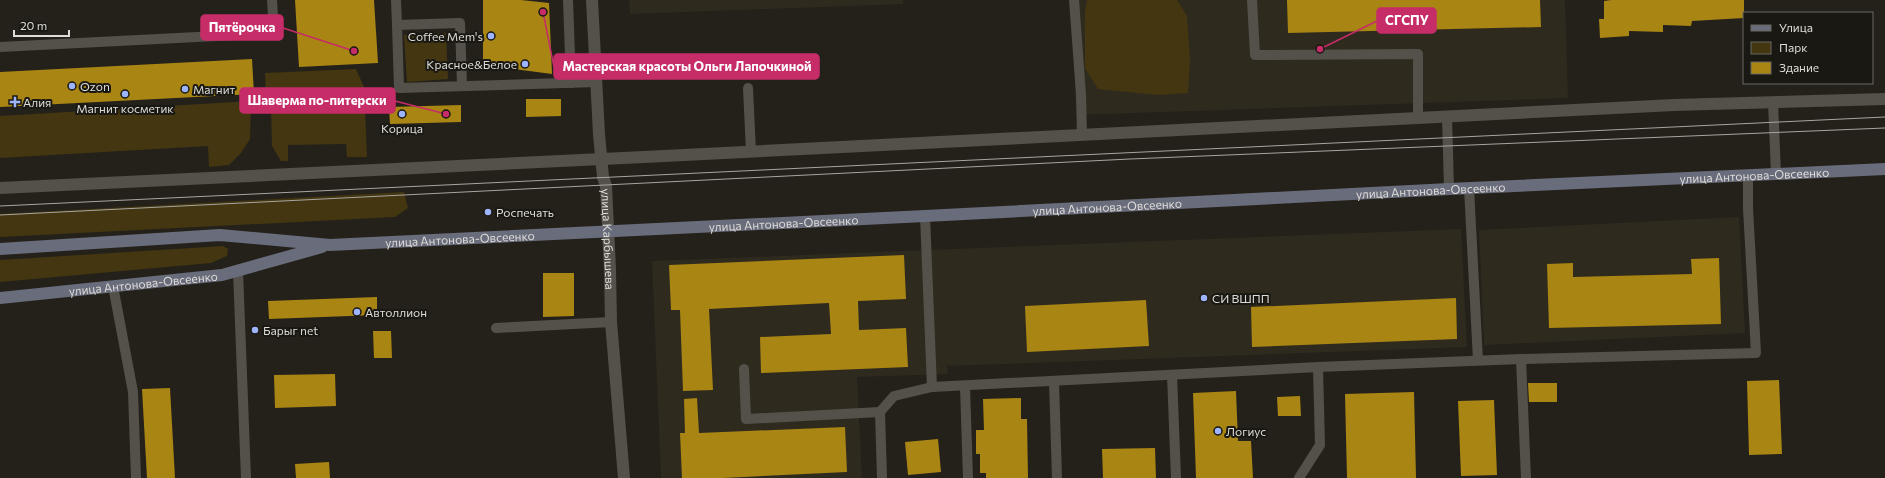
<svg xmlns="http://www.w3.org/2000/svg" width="1885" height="478" font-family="Commissioner,sans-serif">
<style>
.built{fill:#2f2a1e}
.green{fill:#433610}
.building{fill:#a98513}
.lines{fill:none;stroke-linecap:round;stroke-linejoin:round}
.lane{stroke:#54514a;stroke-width:10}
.street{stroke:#54514a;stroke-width:12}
.secondary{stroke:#696c7b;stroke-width:12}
.tram{stroke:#a7a5a0;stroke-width:1}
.poi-dot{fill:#9eb4fd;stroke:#1a1812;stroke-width:1.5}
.labels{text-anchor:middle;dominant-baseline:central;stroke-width:4;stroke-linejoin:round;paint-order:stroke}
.poi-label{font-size:12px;fill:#dedcd8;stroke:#1a1812;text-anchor:start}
.street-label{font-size:12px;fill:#dedcd8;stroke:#1a1812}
.leader{fill:none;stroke:#c52c68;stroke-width:1.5}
.callout-dot{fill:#c52c68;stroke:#1a1812;stroke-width:1.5}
.callout{fill:#c52c68;stroke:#c52c68;stroke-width:1.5}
.callout-label{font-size:13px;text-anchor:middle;font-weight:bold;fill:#fff}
</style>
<rect width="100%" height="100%" fill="#24211b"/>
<g class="built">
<path d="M629,0H903V4L630,14Z"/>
<path d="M1072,0H1565L1568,98L1076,115Z"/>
<path d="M1739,217L1745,333L1484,345L1479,230Z"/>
<path d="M1461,229L1467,347L947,366L948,374L857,377L862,478H661L652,261Z"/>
</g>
<g class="green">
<path d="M1087,0H1177L1187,16L1190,61L1188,93L1158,95L1098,89L1085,68V11Z"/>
<path d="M446,33L448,79L407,82L404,35Z"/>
<path d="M356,69L364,87L367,157H347L346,144L288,145V161H281L272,146L271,107L266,100L265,73Z"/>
<path d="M251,101L250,139L241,153L229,165L209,167L208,146L0,158V116Z"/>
<path d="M404,192L408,208L395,217L0,237V214Z"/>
<path d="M223,246L228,249L227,256L211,263L0,282V260Z"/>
</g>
<g class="building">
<path d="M295,0H374L378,63L299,67Z"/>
<path d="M483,0H521L549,3L552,74L483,65Z"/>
<path d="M1287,0H1540L1541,27L1288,33Z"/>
<path d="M1611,0H1744V18L1692,21L1691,26L1663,25V32L1629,31V36L1600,38L1599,19H1604V1Z"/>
<path d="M252,59L254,94L0,107V72Z"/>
<path d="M526,99H561V116L526,117Z"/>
<path d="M461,105V122L390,124L389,107Z"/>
<path d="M904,255L906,299L858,301L859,330L906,328L908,367L761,373L760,337L831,334L829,303L709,309L713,390L683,391L680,310H671L669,265Z"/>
<path d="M1719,258L1721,324L1549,328L1547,264L1573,263V277L1692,274L1691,259Z"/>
<path d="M543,273H574V316L543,317Z"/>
<path d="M377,297V315L269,319L268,301Z"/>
<path d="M1456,298L1457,339L1252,347L1251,307Z"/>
<path d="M1146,300L1149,346L1027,352L1025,306Z"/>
<path d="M373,331H391L392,358H374Z"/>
<path d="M335,374L336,406L275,408L274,375Z"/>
<path d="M1779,380L1782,454L1749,455L1747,381Z"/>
<path d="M1528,383H1557V402H1529Z"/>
<path d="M170,388L175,478H147L142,389Z"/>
<path d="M1236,391L1238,441H1251L1253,478H1196L1193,393Z"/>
<path d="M1414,392L1416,478H1347L1345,394Z"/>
<path d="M1300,396L1301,416H1278L1277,397Z"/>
<path d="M697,398L699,433L845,427L847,472L723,478H682L680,433H685L684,399Z"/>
<path d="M1021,398V419H1027L1028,478H986V473H980V454H976V430H984L983,399Z"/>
<path d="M1494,400L1497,475L1461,476L1458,401Z"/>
<path d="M938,439L941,472L908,475L905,442Z"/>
<path d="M1155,448L1156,478H1103L1102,449Z"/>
<path d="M329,462L330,478H296L295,464Z"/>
</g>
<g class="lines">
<g class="lane">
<path d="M396,0L397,25"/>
<path d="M568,0L571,83"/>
<path d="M1074,0L1081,94L1082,135"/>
<path d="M1252,0L1255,55L1418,54V117"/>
<path d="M0,47L274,33L272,0"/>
<path d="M462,86L460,23L397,25L399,88L597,82"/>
<path d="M748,88L751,152"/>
<path d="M1773,102L1776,174"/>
<path d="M1447,116L1449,189"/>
<path d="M1469,188L1478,360"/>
<path d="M925,216L932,387L1318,367L1521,359L1526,478"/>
<path d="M238,271L246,478"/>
<path d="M113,286L133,392L136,478"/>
<path d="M496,328L611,322"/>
<path d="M1521,359L1756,353L1748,208V175"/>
<path d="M744,369L746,419L880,412"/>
<path d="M1172,375L1176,478"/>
<path d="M1054,382L1057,478"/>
<path d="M965,386L968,478"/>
<path d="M882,478L880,412L894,396L932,387"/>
<path d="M1299,478L1320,445L1318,367"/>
</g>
<g class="street">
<path id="s1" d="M592,0L599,134L603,177L606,186L610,270L611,322L624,478"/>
<path d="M0,188L644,157L1674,105L1885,99"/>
</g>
<g class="secondary">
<path id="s2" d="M0,249L220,235L330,245L925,216L1449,189L1885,169"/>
<path id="s3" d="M0,298L222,275L322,247"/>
</g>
<g class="tram">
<path d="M0,206L1885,117"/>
<path d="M0,215L1130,159L1885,128"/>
</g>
</g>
<g class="poi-dot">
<circle cx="491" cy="36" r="4"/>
<circle cx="525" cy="64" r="4"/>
<circle cx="72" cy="86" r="4"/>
<circle cx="185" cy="89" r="4"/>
<circle cx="125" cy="94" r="4"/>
<path d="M13 96h4v4h4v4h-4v4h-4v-4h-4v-4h4z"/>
<circle cx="402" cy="114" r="4"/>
<circle cx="488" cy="212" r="4"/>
<circle cx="1204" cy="298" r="4"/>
<circle cx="357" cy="312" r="4"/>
<circle cx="255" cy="330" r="4"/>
<circle cx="1218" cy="431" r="4"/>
</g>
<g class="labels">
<g class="poi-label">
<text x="483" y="36" text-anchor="end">Coffee Mem's</text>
<text x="517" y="64" text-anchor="end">Красное&amp;Белое</text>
<text x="80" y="86">Ozon</text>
<text x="193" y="89">Магнит</text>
<text x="23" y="102">Алия</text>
<text x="125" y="108" text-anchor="middle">Магнит косметик</text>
<text x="402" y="128" text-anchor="middle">Корица</text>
<text x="496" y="212">Роспечать</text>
<text x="1212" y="298">СИ ВШПП</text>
<text x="365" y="312">Автоллион</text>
<text x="263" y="330">Барыг net</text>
<text x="1226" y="431">Логиус</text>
</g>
<g class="street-label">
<text stroke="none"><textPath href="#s2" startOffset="1757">улица Антонова-Овсеенко</textPath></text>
<text stroke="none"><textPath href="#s2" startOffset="1433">улица Антонова-Овсеенко</textPath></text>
<text stroke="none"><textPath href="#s2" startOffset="1109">улица Антонова-Овсеенко</textPath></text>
<text stroke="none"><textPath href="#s2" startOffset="785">улица Антонова-Овсеенко</textPath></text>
<text stroke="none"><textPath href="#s2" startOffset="461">улица Антонова-Овсеенко</textPath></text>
<text stroke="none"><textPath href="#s1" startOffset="240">улица Карбышева</textPath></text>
<text stroke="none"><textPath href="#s3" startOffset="144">улица Антонова-Овсеенко</textPath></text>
</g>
</g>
<path class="leader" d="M1320 49L1377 21M354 51L283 28M543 12L554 67M446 114L395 101"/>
<g class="callout-dot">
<circle cx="1320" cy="49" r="4"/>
<circle cx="354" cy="51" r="4"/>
<circle cx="543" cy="12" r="4"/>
<circle cx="446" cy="114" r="4"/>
</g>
<g class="callout">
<rect x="1377" y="8" width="59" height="25" rx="4"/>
<rect x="201" y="15" width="82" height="25" rx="4"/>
<rect x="554" y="54" width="265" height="25" rx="4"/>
<rect x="240" y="88" width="155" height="25" rx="4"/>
</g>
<g class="callout-label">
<text x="1407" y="25">СГСПУ</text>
<text x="242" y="32">Пятёрочка</text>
<text x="687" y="71">Мастерская красоты Ольги Лапочкиной</text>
<text x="317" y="105">Шаверма по-питерски</text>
</g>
<rect x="1743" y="12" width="130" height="72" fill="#1a1812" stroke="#686661"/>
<rect x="1751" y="25" width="20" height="6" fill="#696c7b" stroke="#686661"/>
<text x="1779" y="32" font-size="12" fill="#dedcd8">Улица</text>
<rect x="1751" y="42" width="20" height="12" fill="#433610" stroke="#686661"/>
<text x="1779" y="52" font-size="12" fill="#dedcd8">Парк</text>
<rect x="1751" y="62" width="20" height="12" fill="#a98513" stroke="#686661"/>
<text x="1779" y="72" font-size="12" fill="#dedcd8">Здание</text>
<path d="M14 30v6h55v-6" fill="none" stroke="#dedcd8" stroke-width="2"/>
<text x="20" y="30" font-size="12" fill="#dedcd8" stroke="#1a1812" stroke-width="3" paint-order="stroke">20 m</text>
</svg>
